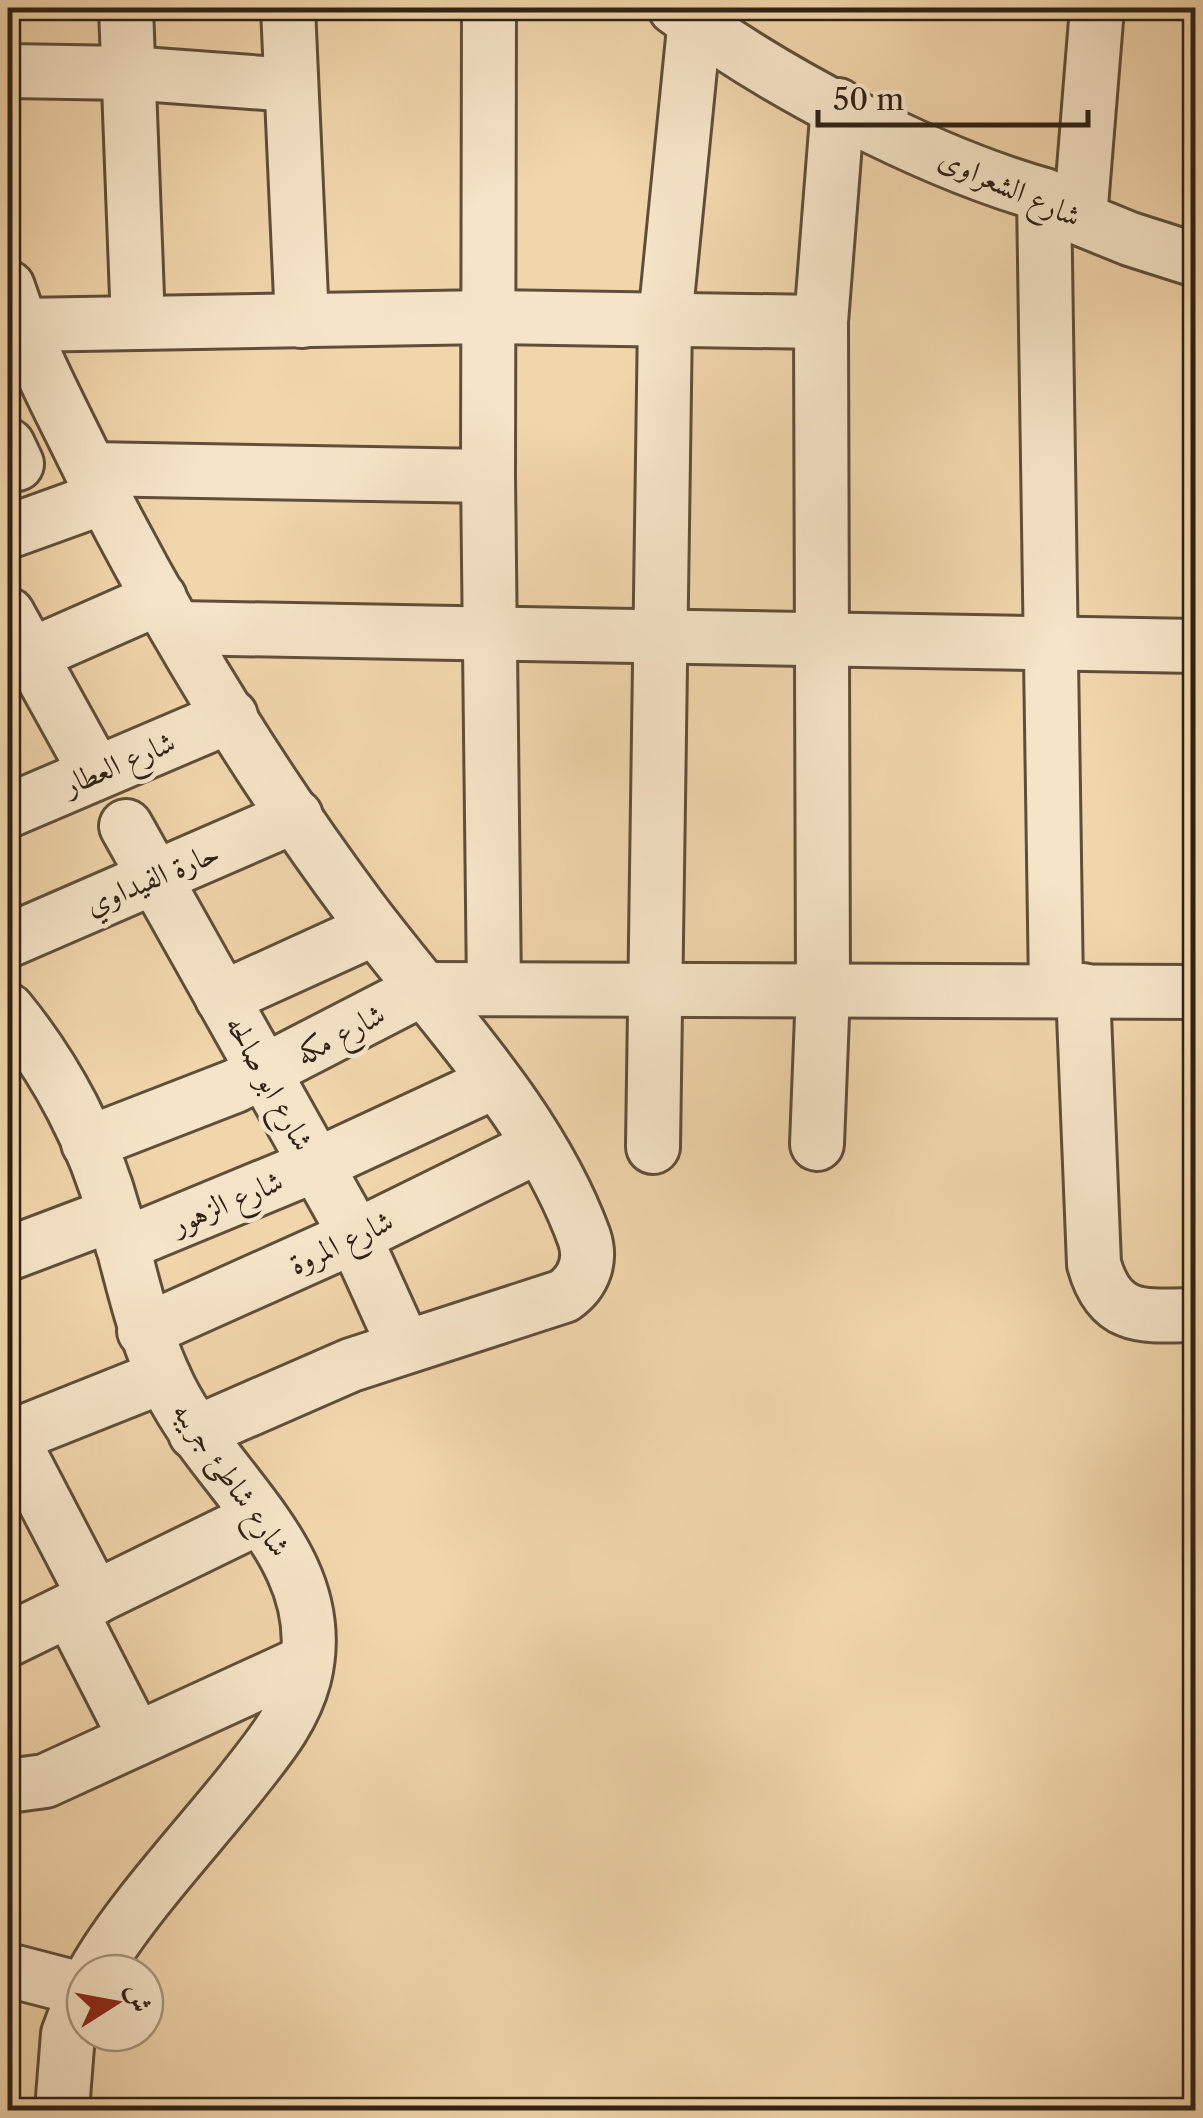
<svg xmlns="http://www.w3.org/2000/svg" width="1203" height="2118" font-family="'Libre Caslon Text',Amiri,serif">
<style>
.lines{fill:none;stroke-linecap:round;stroke-linejoin:round}
.minor-casing{stroke:#604e3a;stroke-width:58}
.minor{stroke:#f6e4c8;stroke-width:52}
.labels{text-anchor:middle;dominant-baseline:central;stroke-width:9;stroke-linejoin:round;paint-order:stroke}
.street-label{font-size:30px;fill:#2f2115;stroke:#f6e4c8}
</style>
<rect width="100%" height="100%" fill="#f1d5ab"/>
<filter id="stains"><feTurbulence type="fractalNoise" baseFrequency=".002" numOctaves="4"/><feColorMatrix values="0 0 0 0 .2 0 0 0 0 .09 0 0 0 0 .02 0 0 0 .5 -.17"/></filter>
<radialGradient id="worn" r=".72"><stop offset=".6" stop-color="#630" stop-opacity="0"/><stop offset="1" stop-color="#630" stop-opacity=".3"/></radialGradient>
<g class="lines">
<g class="minor-casing">
<g id="minor">
<path d="M126,8L138,323"/>
<path d="M288,8L302,321"/>
<path d="M489,8L488,476L494,989"/>
<path d="M675,8C775,82 925,161 1044,195L1049,206L1130,239L1196,260"/>
<path d="M8,71L128,73L291,85"/>
<path d="M1044,195L1056,989"/>
<path d="M1080,218L1097,8"/>
<path d="M8,287C27,345 55,398 82,453C160,610 253,765 358,906C436,1011 538,1111 584,1237C592,1260 584,1282 564,1296L351,1365L195,1433"/>
<path d="M8,330L21,325L488,317L821,322"/>
<path d="M8,445L17,464"/>
<path d="M90,469L488,476"/>
<path d="M8,532L105,497"/>
<path d="M8,614L96,773"/>
<path d="M177,628L1196,646"/>
<path d="M8,665L160,598"/>
<path d="M8,811L231,716"/>
<path d="M126,826L346,1218L404,1346"/>
<path d="M8,941L296,816"/>
<path d="M1083,990L1094,1264C1110,1322 1144,1316 1196,1315"/>
<path d="M222,998L374,929"/>
<path d="M8,1010C57,1070 95,1142 115,1217C132,1277 142,1333 170,1389C218,1485 334,1559 304,1679C293,1720 267,1750 242,1782C196,1840 129,1911 94,1973"/>
<path d="M88,1143L235,1086L423,989L1196,992"/>
<path d="M817,1144L823,990L821,322L838,105"/>
<path d="M653,1147L665,320L696,8"/>
<path d="M122,1245L316,1165L495,1082"/>
<path d="M8,1254L114,1214"/>
<path d="M144,1331L356,1236L537,1147"/>
<path d="M8,1431L95,1598"/>
<path d="M8,1438L164,1376"/>
<path d="M70,1610L136,1739"/>
<path d="M8,1640L260,1517"/>
<path d="M8,1786L45,1781L307,1661"/>
<path d="M8,1970L85,1990"/>
<path d="M62,2110L68,2034L85,1989"/>
</g>
</g>
<use href="#minor" class="minor"/>
</g>
<g class="labels">
<g class="street-label">
<text transform="translate(1010 187) rotate(24)">شارع الشعراوى</text>
<text transform="translate(119 763) rotate(-23)">شارع العطار</text>
<text transform="translate(152 878) rotate(-23)">حارة الفيداوي</text>
<text transform="translate(340 1034) rotate(-28)">شارع مكه</text>
<text transform="translate(270 1083) rotate(61)">شارع ابو صالحه</text>
<text transform="translate(227 1202) rotate(-23)">شارع الزهور</text>
<text transform="translate(341 1242) rotate(-25)">شارع المروة</text>
<text transform="translate(232 1479) rotate(55)">شارع شاطئ جريبه</text>
</g>
</g>
<rect width="1203" height="2118" fill="none" stroke="#f1d5ab" stroke-width="40"/>
<rect x="10" y="10" width="1183" height="2098" fill="none" stroke="#2f2115" stroke-width="5"/>
<rect x="20" y="20" width="1163" height="2078" fill="none" stroke="#2f2115" stroke-width="2.5"/>
<g transform="translate(115 2003) rotate(79)"><circle r="48" fill="#f6e4c8" stroke="#a69680" stroke-width="2.5"/>
<path d="M0-8L18 38L0 25L-18 38Z" fill="#8f2418"/>
<text y="-15" font-size="28" font-weight="bold" text-anchor="middle" fill="#2f2115">ش</text>
</g>
<path d="M818 110v15h270v-15" fill="none" stroke="#2f2115" stroke-width="5"/>
<text x="833" y="110" font-size="30" fill="#2f2115" stroke="#f6e4c8" stroke-width="8" paint-order="stroke">50 m</text>
<rect width="100%" height="100%" filter="url(#stains)"/>
<rect width="100%" height="100%" fill="url(#worn)"/>
</svg>
